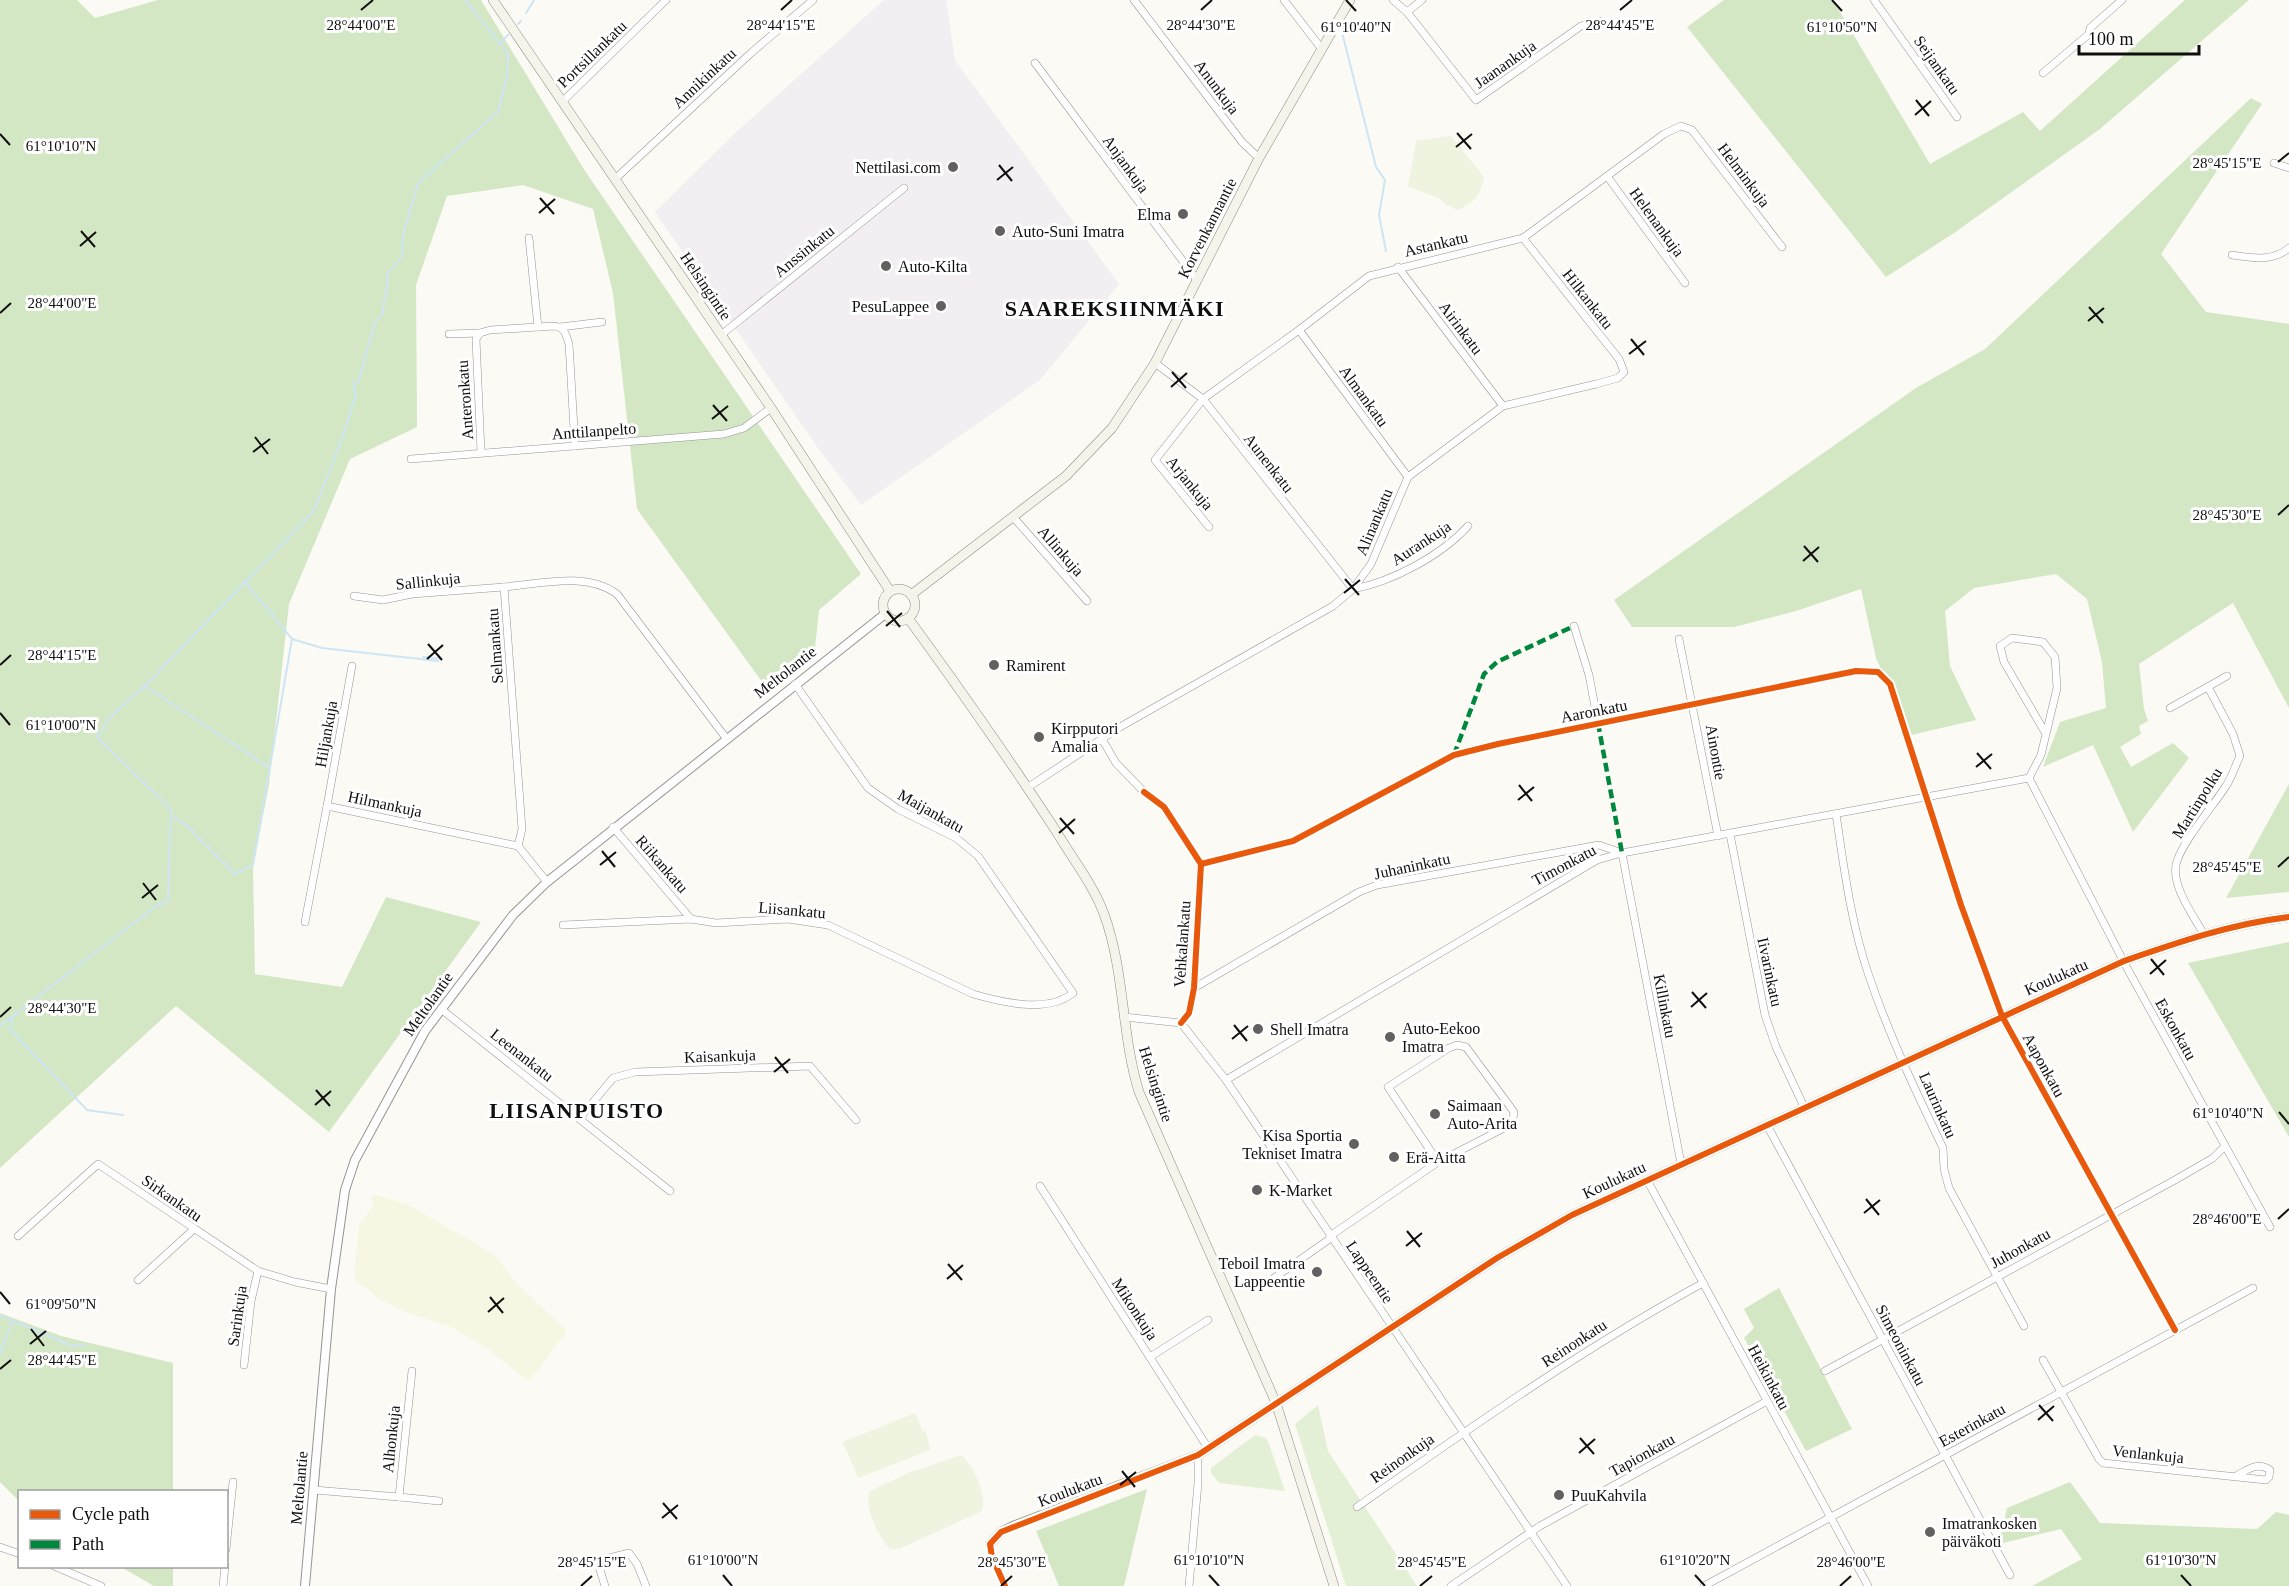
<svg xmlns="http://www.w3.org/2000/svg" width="2289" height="1586" font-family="'Times New Roman',serif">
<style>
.industrial{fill:#f3eef1}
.farmland{fill:#f7f6e2}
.green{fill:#e4f0d6}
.forest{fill:#d4e7c4}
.pitch{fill:#eef4e0}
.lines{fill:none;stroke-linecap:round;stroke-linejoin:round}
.stream{stroke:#cde5f4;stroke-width:2}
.minor-casing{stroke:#959593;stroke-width:8}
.tertiary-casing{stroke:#959593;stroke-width:10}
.secondary-casing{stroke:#8c8b89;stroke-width:10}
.minor{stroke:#fefefe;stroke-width:7}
.tertiary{stroke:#fefefe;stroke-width:8}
.secondary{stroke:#f5f4eb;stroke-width:9}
.quiet{stroke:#00873e;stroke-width:4.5;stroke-dasharray:9 4.5;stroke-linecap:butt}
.cycleway-casing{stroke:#fff;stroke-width:10}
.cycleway{stroke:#e8590c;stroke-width:6}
.ticks{fill:none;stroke:#0f0f0f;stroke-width:2}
.poi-dot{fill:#626160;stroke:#fff;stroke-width:2}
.labels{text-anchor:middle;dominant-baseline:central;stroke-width:6;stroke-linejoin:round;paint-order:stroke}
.street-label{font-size:16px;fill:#0f0f0f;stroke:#fff}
.poi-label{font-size:16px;fill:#0f0f0f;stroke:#fff;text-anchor:start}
.district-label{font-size:22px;font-weight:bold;letter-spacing:1.5px;fill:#0f0f0f;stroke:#fff}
.ticks-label{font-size:15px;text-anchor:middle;fill:#0f0f0f;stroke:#fff;stroke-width:6;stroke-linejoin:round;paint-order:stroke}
</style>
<rect width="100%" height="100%" fill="#fbfaf5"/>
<path class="industrial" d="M884,0H946L955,60L1119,284L1040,380L861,505L815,444L655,212L734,134Z"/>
<path class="farmland" d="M375,1195L407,1204L495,1255L517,1284L567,1331L530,1380L525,1379L490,1350L454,1328L408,1313L378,1298L354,1278L359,1225L374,1205L371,1197Z"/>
<g class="green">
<path d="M1318,1405L1328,1451L1417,1586H1346L1295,1424Z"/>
<path d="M1255,1435L1266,1438L1269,1444L1285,1491L1219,1483L1211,1473V1468Z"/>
</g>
<g class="forest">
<path d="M0,0H77L95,18L158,0H481L585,171L861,574L819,610L815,648L765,686L637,509L613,293L593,209L523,185L447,196L416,285L417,427L350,459L289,604L269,785L253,867L255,974L342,987L386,897L481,922L329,1132L176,1006L0,1168Z"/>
<path d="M1724,0H1833L1930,164L2023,112L2040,131L2185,0H2249L2100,129L1954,233L1886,277L1687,27Z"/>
<path d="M2251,98L2262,104L2161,254L2206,312L2289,324V708L2233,603L2139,664L2144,709L2148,721L2139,726L2141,734L2120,747L2131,767L2173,743L2189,758L2133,832L2093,745L2043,767L2060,722L2106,708L2102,662L2087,599L2056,574L1974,588L1945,611L1950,666L1976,720L1911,735L1876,658L1861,589L1796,611L1734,627H1632L1614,600L1916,388L1985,349Z"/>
<path d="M2289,784V892L2226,898Z"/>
<path d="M2289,942V1137L2188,963Z"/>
<path d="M1779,1288L1852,1429L1806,1451L1744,1338L1754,1328L1744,1309Z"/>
<path d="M0,1313L61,1336L173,1363V1491L20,1492L19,1501L0,1482Z"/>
<path d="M2070,1482L2100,1523L2257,1529L2276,1512L2289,1515V1586H2032L2082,1559L2061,1529L1999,1544L2007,1508Z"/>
<path d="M1147,1489L1124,1586H1059L1036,1531Z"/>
<path d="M121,1567H173V1586H154Z"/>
</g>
<g class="pitch">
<path d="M1451,136L1484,177C1480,195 1475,203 1457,210L1444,203L1439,198L1408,187L1416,141Z"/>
<path d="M915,1413L923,1432L926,1431L930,1450L858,1478L843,1442Z"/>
<path d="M961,1455C973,1465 987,1495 982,1511L899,1549H890C879,1537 863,1507 870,1491L911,1472Z"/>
</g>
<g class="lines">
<g class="stream">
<path d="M526,13L534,0"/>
<path d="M518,24L521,21"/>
<path d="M1341,28L1376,167L1385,180L1379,215L1386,251"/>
<path d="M501,42L508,35"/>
<path d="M244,581L292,639L322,648L438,661"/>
<path d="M423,657L441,659"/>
<path d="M145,686L270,768"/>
<path d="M173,816L185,824L235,874L253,865L292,639"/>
<path d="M12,1017L10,1030L87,1110L123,1115"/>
<path d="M0,1026L156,906L168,901L171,809L97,737L110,717L145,686L314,511L346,428L356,394L353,384L358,382L375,323L383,313C383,298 389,291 387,275L402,256L403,235L418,183L498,112L507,75L508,54L465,0"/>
<path d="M0,1315L72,1346L84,1345"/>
<path d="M0,1354L13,1321"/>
</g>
<g class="minor-casing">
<g id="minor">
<path d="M1134,0L1242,142L1259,158"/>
<path d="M1284,0L1321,48"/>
<path d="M1393,0L1407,12L1476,100L1581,26L1599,21"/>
<path d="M1874,0L1957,117"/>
<path d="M1407,12L1422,0"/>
<path d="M1035,63L1197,280"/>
<path d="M2043,73L2089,34L2090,28L2122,0"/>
<path d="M562,102L666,0"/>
<path d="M2274,163L2289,168"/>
<path d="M1607,176L1685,283"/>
<path d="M615,179L751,53L813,0"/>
<path d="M529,238L538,327"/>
<path d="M2232,255C2253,258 2272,262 2289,248"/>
<path d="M1398,267L1503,406"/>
<path d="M560,327L602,322"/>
<path d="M1299,330L1408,477"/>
<path d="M449,334L480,333"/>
<path d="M721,335L904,188"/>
<path d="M1155,363L1203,399L1353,589C1392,582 1442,555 1468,526"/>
<path d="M481,452L476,339L480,333L490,330L554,326C565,327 566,335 569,344L575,446"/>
<path d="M411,459L724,434L744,428L771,408"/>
<path d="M1014,518L1087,601"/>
<path d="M1209,527L1155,460L1203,399L1299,330L1369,276L1523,238L1664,134L1681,126L1692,130L1782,247"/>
<path d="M354,596L383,600L412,594L504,587"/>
<path d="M1574,626L1589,675L1598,723"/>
<path d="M1679,639L1718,836"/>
<path d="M2170,708L2227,676"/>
<path d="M1102,739L1116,763L1144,792"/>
<path d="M2029,778L2127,968L2270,1227"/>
<path d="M2029,778L2041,755L2046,734L2004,662L2000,646L2012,638L2043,642L2055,657L2057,688L2046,734"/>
<path d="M1027,788L1120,727L1333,606L1353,589L1371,564L1408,477L1503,406L1596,384L1618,378L1624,372L1619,359L1523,238"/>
<path d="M327,806L352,666"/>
<path d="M1836,814C1844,868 1851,924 1869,976C1889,1035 1916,1092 1943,1148L1944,1169L1949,1188L2024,1326"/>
<path d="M613,827L691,919"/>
<path d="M1730,834L1765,1015L1776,1047L1805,1109"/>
<path d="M547,882L518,846L522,829L504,587C540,584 586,571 617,594L726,738"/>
<path d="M305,922L327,806L518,846"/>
<path d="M563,925L691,919L716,923L788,919L828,925L973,994C1001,1002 1047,1014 1073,993L978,856L956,838L898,809L868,788L795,684"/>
<path d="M2203,933C2193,915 2172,887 2176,865C2180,844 2214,805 2226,786C2232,777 2235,766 2240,756L2233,734L2208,687"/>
<path d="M1194,988L1359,892L1377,885L1599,845L1622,853L1681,1164"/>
<path d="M441,1009L670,1191"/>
<path d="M1124,1017L1181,1023L1226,1080L1567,1586"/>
<path d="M1181,1023L1189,1013L1194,988L1201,864L1293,841L1454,755L1498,744L1856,671L1878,672L1890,684L1961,905L2002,1016L2175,1330"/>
<path d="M1226,1080L1597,860L1622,853L2029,778"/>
<path d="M580,1118L613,1078L635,1072L810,1066L856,1120"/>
<path d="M1768,1127L2010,1575"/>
<path d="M1647,1180L1868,1586"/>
<path d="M1040,1186L1208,1448"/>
<path d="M18,1236L98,1164L258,1271L295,1282L331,1289"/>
<path d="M1330,1236L1438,1162L1512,1124L1514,1112L1466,1047L1457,1045L1449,1048L1388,1087L1438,1162"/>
<path d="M1274,1278L1331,1238"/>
<path d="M138,1280L193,1230"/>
<path d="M1150,1357L1208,1320"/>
<path d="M2043,1360L2099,1459L2103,1463L2266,1480L2269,1477L2270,1470C2258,1461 2247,1470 2236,1476"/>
<path d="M244,1365L251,1301L258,1271"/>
<path d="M1825,1371L2175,1180L2213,1158L2225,1146"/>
<path d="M314,1490L399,1497L412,1371"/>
<path d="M399,1497L439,1501"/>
<path d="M1357,1507C1470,1428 1582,1349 1703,1283"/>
<path d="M990,1544L992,1557L1005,1586"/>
<path d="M0,1547L20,1554"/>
<path d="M226,1549L233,1482"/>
<path d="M54,1566L101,1586"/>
<path d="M223,1586L225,1566"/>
<path d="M605,1586L599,1567L609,1558L629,1553L637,1564L646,1586"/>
<path d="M1189,1586L1198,1483V1455"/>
<path d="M1451,1586L1540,1526L1767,1401"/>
<path d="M1704,1586L2253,1288"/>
</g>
</g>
<g class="tertiary-casing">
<g id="tertiary">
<path d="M990,1544L1001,1532L1013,1526L1198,1455L1497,1258L1572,1215L2124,961C2179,942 2231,924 2289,917"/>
<path d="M305,1586L331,1289L345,1190L355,1160L425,1031L513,915L547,882L885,614"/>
</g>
</g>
<g class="secondary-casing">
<g id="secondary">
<path d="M493,0L771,408L890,591"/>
<circle cx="899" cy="605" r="16"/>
<path d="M911,595L1066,476L1112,428L1155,363L1259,158L1350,0"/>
<path d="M908,618C959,688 1009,759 1056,831C1072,858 1093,884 1104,914C1125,971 1121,1034 1139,1092L1276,1403L1334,1586"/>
</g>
</g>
<use href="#minor" class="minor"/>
<use href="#tertiary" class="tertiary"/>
<use href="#secondary" class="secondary"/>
<g class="quiet">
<path d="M1598,723L1622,853"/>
<path d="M1454,755L1484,674L1497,662L1574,626"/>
</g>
<g class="cycleway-casing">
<g id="cycleway">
<path d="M1144,792L1164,807L1201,864"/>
<path d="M1201,864L1293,841L1454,755L1498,744L1856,671L1878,672L1890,684L1961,905L2002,1016L2175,1330"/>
<path d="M1181,1023L1189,1013L1194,988L1201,864"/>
<path d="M1005,1586L992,1557L990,1544L1001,1532L1198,1455L1497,1258L1572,1215L2124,961C2179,942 2231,924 2289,917"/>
</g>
</g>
<use href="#cycleway" class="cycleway"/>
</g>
<path class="ticks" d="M1346,0L1356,11M1832,0L1842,11M361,10L373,0M781,10L792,0M1201,10L1212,0M1620,10L1632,0M1916,100L1929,116M1915,115L1931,101M1457,133L1471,149M0,134L10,145M1456,147L1472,134M2278,162L2289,153M999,165L1012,181M997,180L1013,167M540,198L554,214M539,213L555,199M81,231L95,247M80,246L96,232M2089,307L2103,323M0,313L11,303M2088,321L2104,308M1631,339L1644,355M1629,354L1646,341M1172,372L1186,388M1171,387L1187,373M713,405L727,421M712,419L728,406M255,437L268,454M253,452L270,439M2278,515L2289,505M1804,546L1818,562M1803,561L1819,547M1345,579L1359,595M1344,593L1360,580M887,611L900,627M886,626L902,613M428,644L442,660M427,659L443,645M0,665L11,655M0,713L10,725M1977,753L1991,769M1976,767L1992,754M1519,785L1532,801M1518,800L1534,787M1060,818L1074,834M1059,833L1075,819M602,851L615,867M600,865L616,852M2278,867L2289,857M143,883L156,900M142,898L158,885M2151,959L2164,975M2150,974L2166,960M1692,992L1706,1008M1691,1007L1707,993M0,1017L11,1007M1234,1025L1247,1041M1232,1039L1248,1026M775,1057L788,1073M774,1072L790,1059M316,1090L330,1106M315,1105L331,1091M2279,1112L2289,1124M1866,1199L1879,1215M1864,1213L1880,1200M2278,1219L2289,1209M1407,1231L1420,1247M1406,1246L1422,1233M948,1264L962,1280M947,1279L963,1265M0,1292L10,1304M490,1297L503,1313M488,1312L504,1298M31,1329L44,1346M30,1344L46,1331M0,1369L11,1360M2039,1405L2053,1421M2038,1420L2054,1406M1580,1438L1594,1454M1579,1453L1595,1439M1122,1471L1135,1487M1120,1485L1136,1472M663,1503L677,1519M662,1518L678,1505M723,1575L732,1586M1209,1575L1219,1586M1695,1575L1705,1586M2181,1575L2191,1586M581,1586L592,1576M1001,1586L1012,1576M1420,1586L1432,1576M1840,1586L1851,1576"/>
<g class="poi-dot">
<circle cx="953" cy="167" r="6"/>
<circle cx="1183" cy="214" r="6"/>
<circle cx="1000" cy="231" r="6"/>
<circle cx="886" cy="266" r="6"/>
<circle cx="941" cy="306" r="6"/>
<circle cx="994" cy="665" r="6"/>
<circle cx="1039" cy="737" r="6"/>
<circle cx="1258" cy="1029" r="6"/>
<circle cx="1390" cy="1037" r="6"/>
<circle cx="1435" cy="1114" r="6"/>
<circle cx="1354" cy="1144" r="6"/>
<circle cx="1394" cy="1157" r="6"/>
<circle cx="1257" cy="1190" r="6"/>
<circle cx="1317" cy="1272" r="6"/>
<circle cx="1559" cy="1495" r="6"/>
<circle cx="1930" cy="1532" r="6"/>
</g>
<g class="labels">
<g class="street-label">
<text transform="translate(592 54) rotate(-44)">Portsillankatu</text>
<text transform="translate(1505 64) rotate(-35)">Jaanankuja</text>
<text transform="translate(1937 65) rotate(55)">Seijankatu</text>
<text transform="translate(704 78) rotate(-43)">Annikinkatu</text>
<text transform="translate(1217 87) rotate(53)">Anunkuja</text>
<text transform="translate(1126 164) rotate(54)">Anjankuja</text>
<text transform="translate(1744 175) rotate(53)">Helminkuja</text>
<text transform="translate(1657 222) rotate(54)">Helenankuja</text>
<text transform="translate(1207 228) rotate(-63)">Korvenkannantie</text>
<text transform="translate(1436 244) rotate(-13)">Astankatu</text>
<text transform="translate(804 251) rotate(-39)">Anssinkatu</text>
<text transform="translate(706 286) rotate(56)">Helsingintie</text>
<text transform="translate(1588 299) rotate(52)">Hilkankatu</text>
<text transform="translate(1461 328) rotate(53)">Airinkatu</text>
<text transform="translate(1364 396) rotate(54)">Almankatu</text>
<text transform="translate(465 400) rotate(-94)">Anteronkatu</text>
<text transform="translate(594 431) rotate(-4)">Anttilanpelto</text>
<text transform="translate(1269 463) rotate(52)">Aunenkatu</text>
<text transform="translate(1190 483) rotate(51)">Arjankuja</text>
<text transform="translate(1374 522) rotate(-67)">Alinankatu</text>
<text transform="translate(1421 543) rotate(-33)">Aurankuja</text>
<text transform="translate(1061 551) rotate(49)">Allinkuja</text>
<text transform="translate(428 581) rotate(-6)">Sallinkuja</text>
<text transform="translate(495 646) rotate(-94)">Selmankatu</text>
<text transform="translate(785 672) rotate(-38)">Meltolantie</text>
<text transform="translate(1594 711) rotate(-11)">Aaronkatu</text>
<text transform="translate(326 734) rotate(-80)">Hiljankuja</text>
<text transform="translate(1716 752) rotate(80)">Ainontie</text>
<text transform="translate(2197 803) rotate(-58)">Martinpolku</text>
<text transform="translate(385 804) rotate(12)">Hilmankuja</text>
<text transform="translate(931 811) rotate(29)">Maijankatu</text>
<text transform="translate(662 864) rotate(49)">Riikankatu</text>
<text transform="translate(1564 865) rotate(-28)">Timonkatu</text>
<text transform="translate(1412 866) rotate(-12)">Juhaninkatu</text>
<text transform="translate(792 910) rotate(5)">Liisankatu</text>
<text transform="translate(1182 944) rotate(-86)">Vehkalankatu</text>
<text transform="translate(1770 972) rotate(78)">Iivarinkatu</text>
<text transform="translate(2056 977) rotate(-24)">Koulukatu</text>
<text transform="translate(428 1004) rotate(-55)">Meltolantie</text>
<text transform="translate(1665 1006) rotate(79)">Killinkatu</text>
<text transform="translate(2176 1029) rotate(61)">Eskonkatu</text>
<text transform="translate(522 1055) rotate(38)">Leenankatu</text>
<text transform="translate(720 1056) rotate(-2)">Kaisankuja</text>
<text transform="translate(2044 1065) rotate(61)">Aaponkatu</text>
<text transform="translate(1156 1084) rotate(72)">Helsingintie</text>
<text transform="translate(1938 1105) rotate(66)">Laurinkatu</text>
<text transform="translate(1614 1180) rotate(-25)">Koulukatu</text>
<text transform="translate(172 1198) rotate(35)">Sirkankatu</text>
<text transform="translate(2020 1248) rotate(-29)">Juhonkatu</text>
<text transform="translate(1370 1272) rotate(56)">Lappeentie</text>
<text transform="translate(1135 1309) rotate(57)">Mikonkuja</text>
<text transform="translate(237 1316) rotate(-82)">Sarinkuja</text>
<text transform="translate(1574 1343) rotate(-33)">Reinonkatu</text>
<text transform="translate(1901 1345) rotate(62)">Simeoninkatu</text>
<text transform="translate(1769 1377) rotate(62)">Heikinkatu</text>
<text transform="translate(1972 1425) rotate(-29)">Esterinkatu</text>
<text transform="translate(391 1439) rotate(-84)">Alhonkuja</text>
<text transform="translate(2148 1454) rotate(6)">Venlankuja</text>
<text transform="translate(1642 1455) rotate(-29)">Tapionkatu</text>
<text transform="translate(1402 1458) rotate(-35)">Reinonkuja</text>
<text transform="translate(299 1488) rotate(-85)">Meltolantie</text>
<text transform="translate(1070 1490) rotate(-21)">Koulukatu</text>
</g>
<g class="poi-label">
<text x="941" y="167" text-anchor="end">Nettilasi.com</text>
<text x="1171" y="214" text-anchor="end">Elma</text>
<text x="1012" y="231">Auto-Suni Imatra</text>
<text x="898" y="266">Auto-Kilta</text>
<text x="929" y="306" text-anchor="end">PesuLappee</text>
<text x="1006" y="665">Ramirent</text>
<text x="1051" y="728">Kirpputori<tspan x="1051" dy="18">Amalia</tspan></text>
<text x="1402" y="1028">Auto-Eekoo<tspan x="1402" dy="18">Imatra</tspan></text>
<text x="1270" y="1029">Shell Imatra</text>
<text x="1447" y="1105">Saimaan<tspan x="1447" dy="18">Auto-Arita</tspan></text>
<text x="1342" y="1135" text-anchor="end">Kisa Sportia<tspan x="1342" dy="18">Tekniset Imatra</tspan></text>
<text x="1406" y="1157">Erä-Aitta</text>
<text x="1269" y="1190">K-Market</text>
<text x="1305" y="1263" text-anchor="end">Teboil Imatra<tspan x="1305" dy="18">Lappeentie</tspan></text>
<text x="1571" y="1495">PuuKahvila</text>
<text x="1942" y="1523">Imatrankosken<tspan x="1942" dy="18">päiväkoti</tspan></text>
</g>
<g class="district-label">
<text x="1115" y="308">SAAREKSIINMÄKI</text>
<text x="577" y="1110">LIISANPUISTO</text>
</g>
</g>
<g class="ticks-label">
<text x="361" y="30">28°44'00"E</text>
<text x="781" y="30">28°44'15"E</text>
<text x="1201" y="30">28°44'30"E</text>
<text x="1620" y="30">28°44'45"E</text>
<text x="1356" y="32">61°10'40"N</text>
<text x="1842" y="32">61°10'50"N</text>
<text x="61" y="151">61°10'10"N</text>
<text x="2227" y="168">28°45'15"E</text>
<text x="62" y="308">28°44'00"E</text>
<text x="2227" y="520">28°45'30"E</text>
<text x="62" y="660">28°44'15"E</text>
<text x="61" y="730">61°10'00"N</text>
<text x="2227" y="872">28°45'45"E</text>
<text x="62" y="1013">28°44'30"E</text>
<text x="2228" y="1118">61°10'40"N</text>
<text x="2227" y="1224">28°46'00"E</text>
<text x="61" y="1309">61°09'50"N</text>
<text x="62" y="1365">28°44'45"E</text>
<text x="723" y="1565">61°10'00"N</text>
<text x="1209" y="1565">61°10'10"N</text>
<text x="1695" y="1565">61°10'20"N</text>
<text x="2181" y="1565">61°10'30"N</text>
<text x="592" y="1567">28°45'15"E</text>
<text x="1012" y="1567">28°45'30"E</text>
<text x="1432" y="1567">28°45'45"E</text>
<text x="1851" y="1567">28°46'00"E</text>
</g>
<rect x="18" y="1490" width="210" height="78" fill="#ffffff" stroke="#9f9f9f" stroke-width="1.5"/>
<rect x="30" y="1510" width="30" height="9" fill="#e8590c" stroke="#9f9f9f" stroke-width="1.5"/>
<text x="72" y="1520" font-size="18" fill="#0f0f0f">Cycle path</text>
<rect x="30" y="1540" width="30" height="9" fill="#00873e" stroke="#9f9f9f" stroke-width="1.5"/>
<text x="72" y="1550" font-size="18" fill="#0f0f0f">Path</text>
<path d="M2079 45v9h120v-9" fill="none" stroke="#0f0f0f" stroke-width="3"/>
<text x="2088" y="45" font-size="18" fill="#0f0f0f" stroke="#ffffff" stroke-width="4.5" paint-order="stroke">100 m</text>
</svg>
